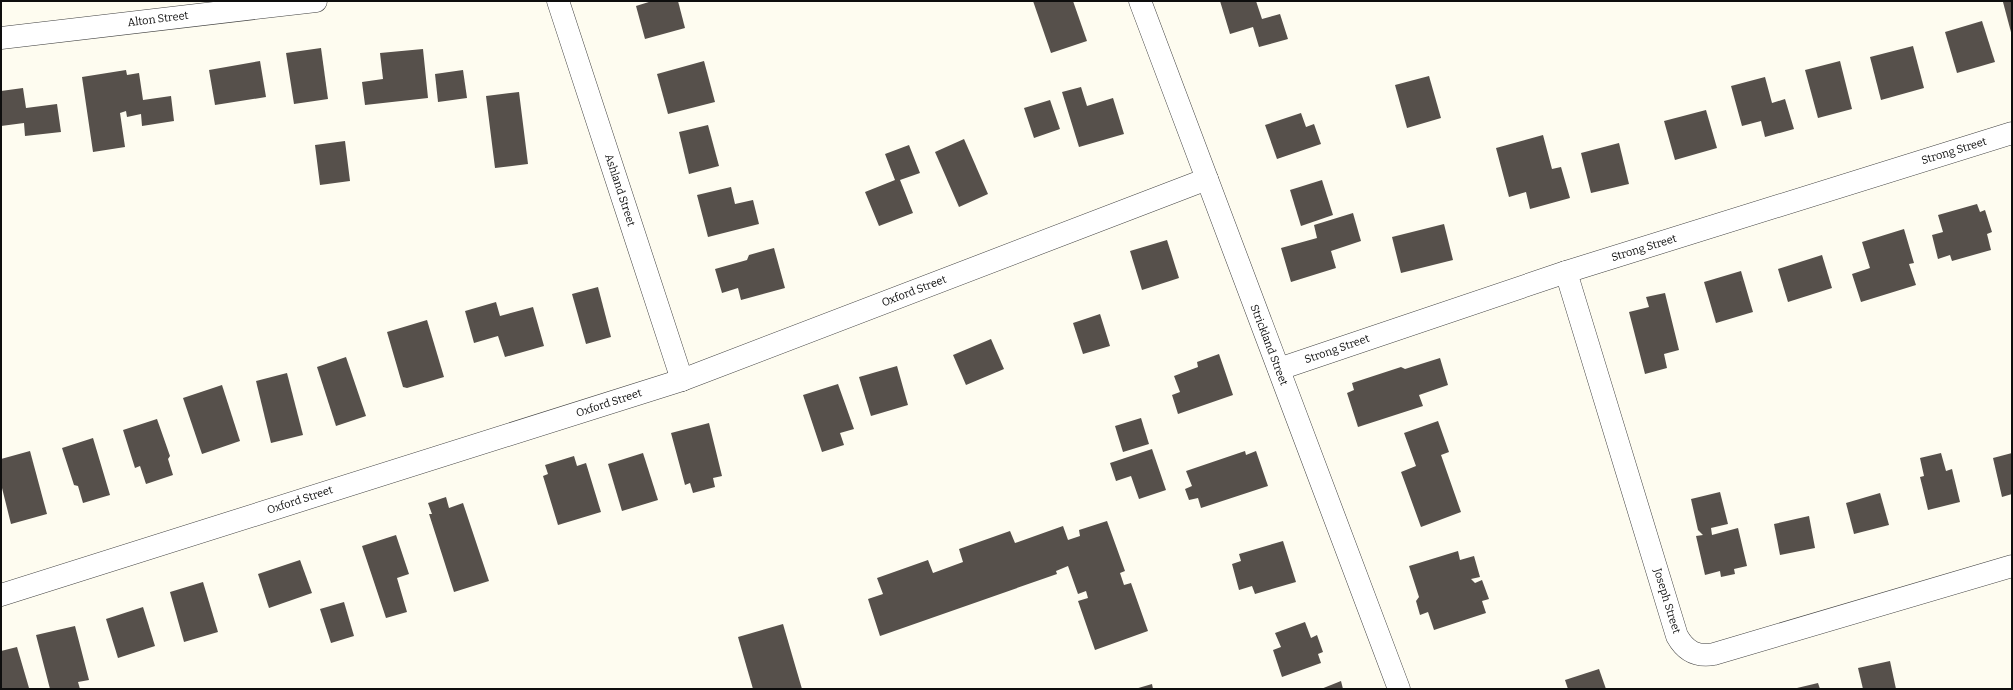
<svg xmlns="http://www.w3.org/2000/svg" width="2013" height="690" font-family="Bitter,serif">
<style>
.building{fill:#56504b}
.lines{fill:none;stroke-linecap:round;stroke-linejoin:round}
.street-casing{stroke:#414141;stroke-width:23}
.street{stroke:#fff;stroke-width:22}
.labels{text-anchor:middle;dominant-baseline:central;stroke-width:4;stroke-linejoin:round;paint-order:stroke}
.street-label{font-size:11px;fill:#0e0e0e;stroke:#fff}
</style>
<rect width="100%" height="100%" fill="#fefcf0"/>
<g class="building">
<path d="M652,1H678L685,28L645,39L636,6Z"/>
<path d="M1033,1H1073L1087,41L1051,53Z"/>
<path d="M1220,1H1256L1262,19L1280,14L1288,39L1259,47L1253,27L1230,34Z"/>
<path d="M2003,1H2012V36L2003,2Z"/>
<path d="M1982,21L1995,62L1957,73L1945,32Z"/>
<path d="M1913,46L1924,88L1881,100L1870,57Z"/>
<path d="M321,48L328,99L294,104L286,53Z"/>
<path d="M423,49L428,98L365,105L362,82L383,79L380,53Z"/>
<path d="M260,61L266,97L215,105L209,70Z"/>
<path d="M704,61L715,102L668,114L657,74Z"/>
<path d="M1840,61L1852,109L1818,118L1805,70Z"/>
<path d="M126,70L127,75L139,73L143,100L171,96L174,121L142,126L141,114L127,117L126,111L120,113L125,147L93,152L82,77Z"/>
<path d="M463,70L467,98L438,102L435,74Z"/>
<path d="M1429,76L1441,118L1407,128L1395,85Z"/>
<path d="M1765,77L1772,103L1785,99L1794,129L1765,137L1761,121L1742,126L1731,86Z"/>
<path d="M1081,87L1087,106L1113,98L1124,134L1079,147L1062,92Z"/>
<path d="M23,88L26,108L57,104L61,132L25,136L24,123L1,126V91Z"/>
<path d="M519,92L528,164L495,168L486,96Z"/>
<path d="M1050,100L1060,129L1034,138L1024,108Z"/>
<path d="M1706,110L1717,148L1675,160L1664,121Z"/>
<path d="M1301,113L1306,127L1314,124L1321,144L1277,159L1265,125Z"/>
<path d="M708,125L719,166L689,174L679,132Z"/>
<path d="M1543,135L1552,169L1561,167L1570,198L1530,209L1526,192L1509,197L1496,148Z"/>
<path d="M964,139L988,194L959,207L935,152Z"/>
<path d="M345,141L350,181L320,185L315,145Z"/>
<path d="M1619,143L1629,184L1591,193L1581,153Z"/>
<path d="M909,145L920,173L900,180L913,213L879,226L865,192L895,180L885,154Z"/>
<path d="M1322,180L1333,215L1301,226L1290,190Z"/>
<path d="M731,187L735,204L753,200L759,224L708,237L697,195Z"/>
<path d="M1977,204L1980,212L1985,210L1992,232L1987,234L1991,250L1952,261L1950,255L1938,259L1932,235L1943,232L1938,215Z"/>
<path d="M1353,213L1361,241L1331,251L1336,268L1291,282L1281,248L1317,238L1314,225Z"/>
<path d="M1444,224L1453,260L1401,273L1392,237Z"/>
<path d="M1904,229L1914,263L1909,264L1916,285L1861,302L1852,274L1870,268L1862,242Z"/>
<path d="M1167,240L1179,278L1142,290L1130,251Z"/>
<path d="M774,248L785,288L741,300L738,288L722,293L715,269L747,260L749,255Z"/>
<path d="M1822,255L1832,288L1788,302L1778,269Z"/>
<path d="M1741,271L1753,312L1716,323L1704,282Z"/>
<path d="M598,287L611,337L586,344L572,294Z"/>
<path d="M1665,293L1679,350L1664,354L1667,368L1645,374L1629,312L1649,307L1646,297Z"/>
<path d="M496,302L500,316L533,307L544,346L505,357L498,336L474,343L465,311Z"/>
<path d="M1100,314L1110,346L1083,354L1073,323Z"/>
<path d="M427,320L444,377L407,388L403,387L387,332Z"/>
<path d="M991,339L1004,369L966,385L953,355Z"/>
<path d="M1219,354L1233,395L1178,414L1172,395L1180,392L1174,376L1198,367L1197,362Z"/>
<path d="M346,357L366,416L336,426L317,367Z"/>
<path d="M1440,358L1448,385L1419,395L1423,406L1358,427L1347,393L1354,390L1352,383L1401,367L1405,369Z"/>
<path d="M897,366L908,405L871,416L859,377Z"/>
<path d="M287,373L303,435L271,443L256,381Z"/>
<path d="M838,384L854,429L840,433L844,445L822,452L803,395Z"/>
<path d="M222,385L240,441L202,454L183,398Z"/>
<path d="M1141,418L1149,444L1123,452L1115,426Z"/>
<path d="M157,419L170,456L168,459L173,475L146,484L140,466L135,468L123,430Z"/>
<path d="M1438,421L1449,452L1441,455L1461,512L1421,527L1401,472L1416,466L1404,433Z"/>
<path d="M709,423L722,476L713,478L715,487L693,493L690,483L685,485L671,433Z"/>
<path d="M93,438L110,495L83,503L78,486L74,485L62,448Z"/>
<path d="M1152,449L1166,490L1139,499L1131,476L1116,481L1110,463Z"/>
<path d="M30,451L47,514L11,524L1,484V459Z"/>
<path d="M1245,451L1246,455L1256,451L1268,486L1201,508L1198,498L1189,500L1185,489L1192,486L1186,471Z"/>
<path d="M643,453L658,500L622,511L608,464Z"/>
<path d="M1941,453L1946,471L1952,469L1960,502L1928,510L1920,477L1924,476L1920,458Z"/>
<path d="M2012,453V494L2002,497L1993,458Z"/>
<path d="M574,456L577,466L586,463L601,512L558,525L543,476L548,474L545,465Z"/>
<path d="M1720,492L1728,524L1711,528L1712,535L1738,528L1747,566L1734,569L1735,574L1721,577L1720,571L1705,575L1696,536L1703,535L1698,530L1691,499Z"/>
<path d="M1880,493L1889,525L1854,534L1846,503Z"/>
<path d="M446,497L449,508L463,503L489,581L454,592L429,514H432L428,503Z"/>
<path d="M1809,516L1815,548L1780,555L1774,524Z"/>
<path d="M1107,521L1125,571L1120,573L1124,585L1131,583L1148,631L1095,650L1078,601L1088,598L1086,591L1078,594L1068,566L1056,571L1057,574L880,636L868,599L883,594L877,578L928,560L933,573L963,562L959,549L1010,531L1015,543L1063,526L1068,540L1080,536L1079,530Z"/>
<path d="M396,535L409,574L397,578L407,612L386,618L362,546Z"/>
<path d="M1283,541L1296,582L1255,594L1252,586L1239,590L1232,564L1241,561L1239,554Z"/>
<path d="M1458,551L1460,560L1474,556L1480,577L1471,579L1475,583L1482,580L1489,599L1482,601L1486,613L1434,630L1428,612L1420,615L1416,601L1419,597L1409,566Z"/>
<path d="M300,560L312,593L269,608L258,574Z"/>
<path d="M203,582L218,632L184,642L170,592Z"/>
<path d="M344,602L354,636L331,643L320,609Z"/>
<path d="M143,607L155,646L118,658L106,619Z"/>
<path d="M1305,622L1311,638L1317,635L1323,652L1318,654L1321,663L1282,677L1273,650L1281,647L1275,633Z"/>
<path d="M783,624L802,689H753L738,637Z"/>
<path d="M75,626L89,680L78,682L80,689H50L36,635Z"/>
<path d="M17,647L29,688L1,689V651Z"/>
<path d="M1890,661L1896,689H1863L1858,668Z"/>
<path d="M1599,669L1606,689H1568L1565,680Z"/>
<path d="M1341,681L1343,689H1321Z"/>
<path d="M1818,683L1820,689H1797V688Z"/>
<path d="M1152,684L1153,689H1135Z"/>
</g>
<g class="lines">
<g class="street-casing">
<g id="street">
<path d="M558,1L682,380"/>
<path d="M1140,1L1399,689"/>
<path d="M1,38L316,1"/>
<path d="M1566,272L1677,636C1686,652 1697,657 1714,654L2012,566"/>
<path d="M1279,369L1566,272L2012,133"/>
<path d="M1,595L682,380L1207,179"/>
</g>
</g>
<use href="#street" class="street"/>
</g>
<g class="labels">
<g class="street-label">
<text transform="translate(158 19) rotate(-7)">Alton Street</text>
<text transform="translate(1954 151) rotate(-17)">Strong Street</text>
<text transform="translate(620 190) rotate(72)">Ashland Street</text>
<text transform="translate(1644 248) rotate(-17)">Strong Street</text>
<text transform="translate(914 291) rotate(-21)">Oxford Street</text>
<text transform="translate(1269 345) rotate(69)">Strickland Street</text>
<text transform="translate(1337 349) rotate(-19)">Strong Street</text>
<text transform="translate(609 403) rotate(-18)">Oxford Street</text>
<text transform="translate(300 500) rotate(-18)">Oxford Street</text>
<text transform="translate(1667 601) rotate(73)">Joseph Street</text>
</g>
</g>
<rect width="2013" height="690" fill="none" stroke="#0e0e0e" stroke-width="4"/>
</svg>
